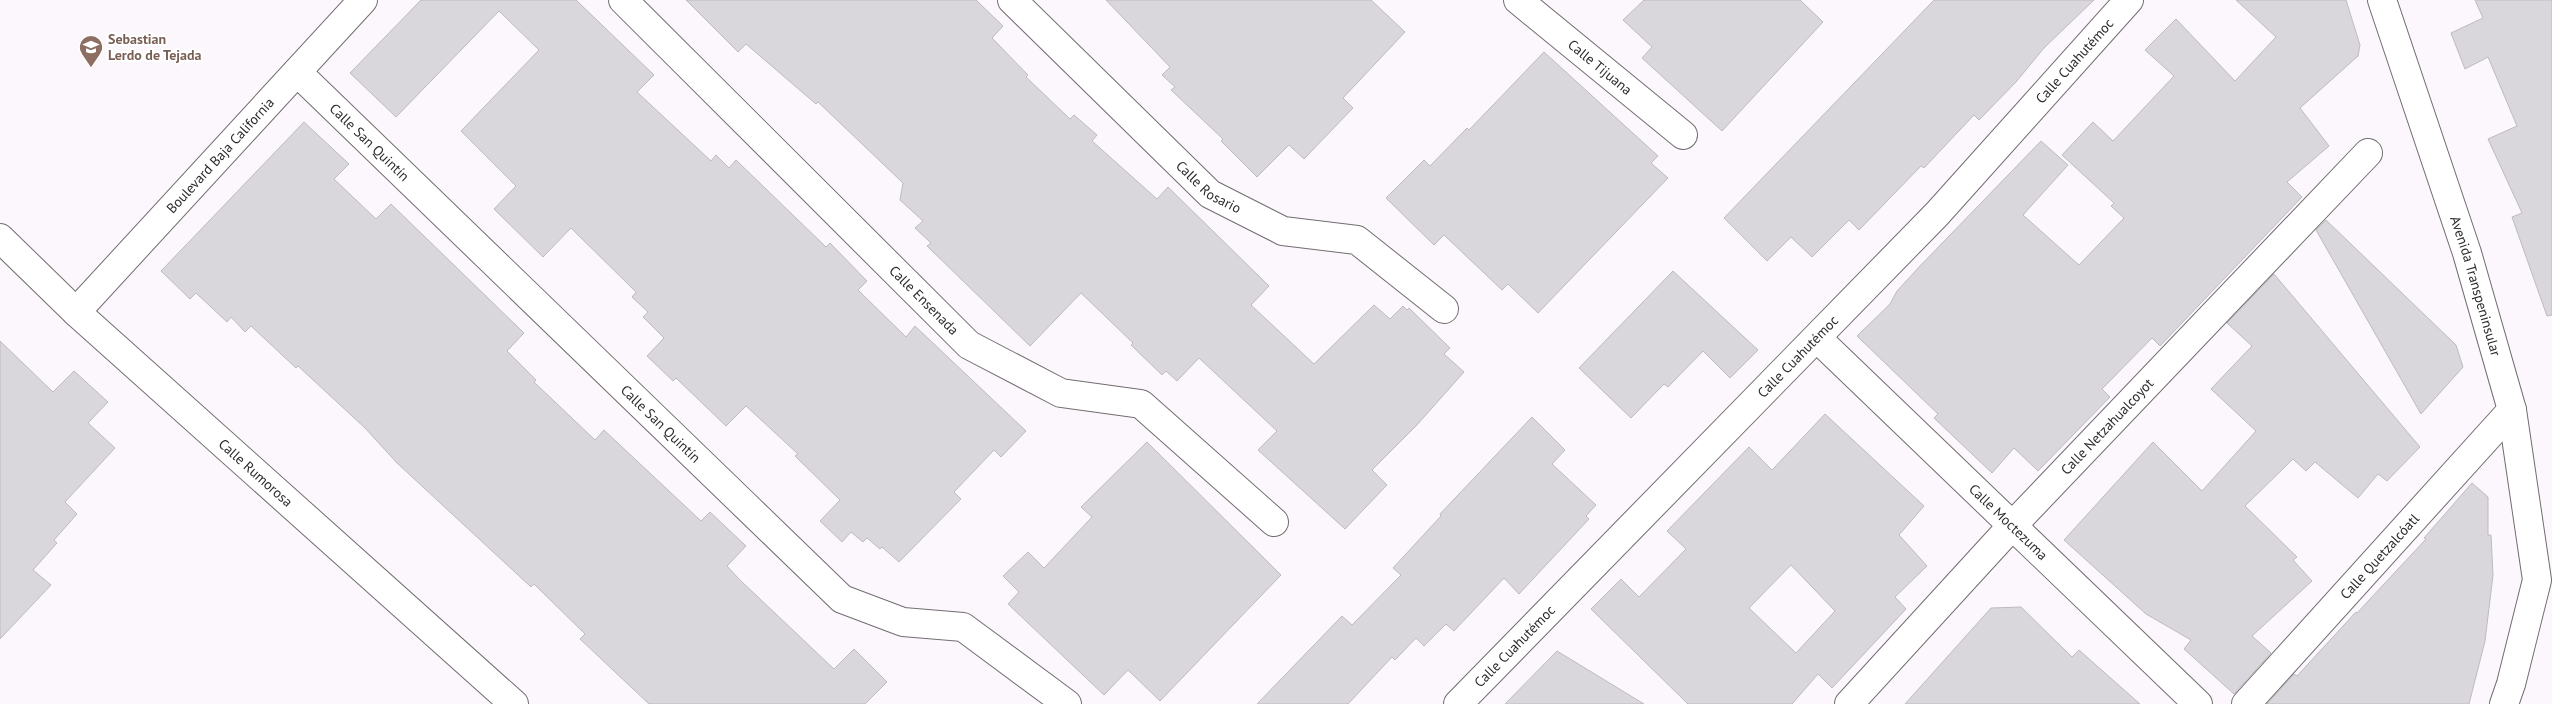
<svg xmlns="http://www.w3.org/2000/svg" width="2552" height="704" font-family="'PT Sans',sans-serif">
<style>
.building{fill:#dad7dc;stroke:#bebac0;fill-rule:evenodd}
.lines{fill:none;stroke-linecap:round;stroke-linejoin:round}
.street-casing{stroke:#726d71;stroke-width:30}
.secondary-casing{stroke:#726d71;stroke-width:30}
.street{stroke:#fff;stroke-width:28}
.secondary{stroke:#fff;stroke-width:28}
.labels{text-anchor:middle;dominant-baseline:central;stroke-width:4;stroke-linejoin:round;paint-order:stroke}
.education-label{font-size:14px;font-weight:bold;fill:#785e54;stroke:#fff;text-anchor:start}
.street-label{font-size:14px;fill:#2d2b2d;stroke:#fff}
</style>
<rect width="100%" height="100%" fill="#fcf7fc"/>
<g class="building">
<path d="M421,0H576L654,75L637,92L711,161L716,155L729,168L736,160L826,247L830,243L867,281L858,290L906,337L915,326L1026,431L1001,457L994,450L954,492L961,499L899,562L882,547L880,549L867,538L863,542L851,532L842,542L820,521L840,500L795,456L798,454L746,406L726,426L676,378L673,381L647,356L664,338L643,317L648,312L632,297L636,292L571,228L543,257L494,209L516,186L461,131L539,50L499,11L396,117L350,73Z"/>
<path d="M686,0H976L1003,26L992,38L1028,75L1026,77L1070,119L1074,115L1097,135L1092,141L1157,199L1168,187L1269,286L1251,305L1314,364L1374,305L1390,319L1403,306L1407,310L1409,308L1450,348L1444,354L1464,372L1416,426L1372,470L1387,485L1345,529L1258,450L1277,431L1199,358L1177,381L1166,371L1162,375L1131,345L1133,343L1081,293L1030,346L927,246L931,243L915,228L923,221L900,200L903,183L818,102L816,104L746,44L738,52Z"/>
<path d="M1106,0H1371L1405,32L1343,98L1353,108L1304,159L1289,145L1257,177L1221,141L1223,139L1171,90L1175,87L1162,75L1170,67Z"/>
<path d="M1644,0H1800L1823,22L1722,131L1642,58L1652,47L1623,20Z"/>
<path d="M1934,0H2094L2044,48L2016,82L1979,120L1974,115L1924,168L1921,166L1859,230L1849,220L1812,257L1791,237L1767,261L1724,218Z"/>
<path d="M2236,0H2346L2360,45L2358,56L2300,108L2329,146L2287,182L2302,197L2160,346L2152,338L2102,389L2110,397L2038,471L2014,448L1992,473L1934,418L1938,414L1857,336L1890,304L1897,291L1920,266L2041,141L2068,165L2023,215L2079,265L2124,218L2111,206L2114,203L2062,155L2093,122L2113,141L2174,76L2145,50L2176,19L2235,81L2276,37Z"/>
<path d="M2475,0H2552V315L2547,316L2512,217L2522,213L2488,139L2517,126L2488,57L2465,69L2451,33L2483,18Z"/>
<path d="M1544,52L1658,156L1651,163L1668,178L1538,313L1508,284L1502,290L1444,235L1434,245L1386,198L1424,160L1430,166L1467,128L1469,130Z"/>
<path d="M304,122L349,164L334,179L376,219L391,204L524,333L507,351L536,380L534,382L595,440L604,430L701,521L710,512L746,546L727,566L740,580L834,669L854,649L887,682L865,704H649L580,639L585,634L534,584L531,587L397,463L365,428L298,366L296,368L251,326L245,332L231,317L227,322L196,293L190,299L161,271Z"/>
<path d="M2326,220L2456,345L2463,367L2421,414L2316,230Z"/>
<path d="M1673,271L1758,350L1730,378L1703,351L1668,387L1664,384L1631,418L1579,368Z"/>
<path d="M2274,274L2420,447L2387,481L2378,474L2358,498L2315,462L2306,471L2293,459L2245,506L2297,557L2293,560L2312,581L2252,636L2271,653L2234,694L2184,649L2191,640L2146,614L2064,540L2153,442L2202,491L2256,431L2211,389L2252,346L2227,323Z"/>
<path d="M0,341L53,392L74,371L108,402L88,423L115,448L65,502L77,514L54,540L57,543L33,570L51,585L0,639Z"/>
<path d="M1825,414L1924,506L1899,535L1927,566L1895,597L1906,609L1832,688L1818,674L1792,704H1688L1591,609L1621,579L1639,597L1686,549L1667,531L1749,447L1772,470ZM1791,565L1835,611L1796,653L1749,608Z"/>
<path d="M1532,417L1565,450L1552,464L1596,505L1586,516L1589,519L1519,594L1504,578L1454,631L1446,624L1424,646L1416,638L1395,660L1392,657L1348,704H1257L1342,616L1352,625L1401,575L1393,568L1441,516L1440,514Z"/>
<path d="M1147,442L1281,575L1160,701L1128,670L1104,695L1008,604L1019,592L1003,576L1028,552L1044,568L1092,517L1081,507Z"/>
<path d="M2472,483L2488,497V535H2491L2493,575L2485,641L2469,704H2267L2294,674L2297,676L2356,612L2357,613L2426,539L2424,538Z"/>
<path d="M2021,607L2072,657L2079,650L2140,704H1905L1991,608Z"/>
<path d="M1557,651L1644,704H1505Z"/>
</g>
<g class="lines">
<g class="street-casing">
<g id="street">
<path id="s1" d="M623,0L969,345L1061,393L1141,404L1274,522"/>
<path id="s2" d="M1012,0L1210,194L1283,231L1357,240L1444,309"/>
<path id="s3" d="M1518,0L1683,135"/>
<path id="s4" d="M297,72L842,599L903,622L963,627L1067,704"/>
<path id="s5" d="M76,312L514,704"/>
<path id="s6" d="M1818,339L2198,704"/>
<path id="s7" d="M1458,704L1937,214L2129,0"/>
<path id="s8" d="M1849,704L2011,527L2368,153"/>
<path id="s9" d="M2246,704L2512,410"/>
</g>
</g>
<g class="secondary-casing">
<g id="secondary">
<path id="s10" d="M2382,0L2467,253L2512,410L2537,580L2511,684L2504,704"/>
<path id="s11" d="M0,238L76,312L363,0"/>
</g>
</g>
<use href="#street" class="street"/>
<use href="#secondary" class="secondary"/>
</g>
<defs>
<g id="school-pin" transform="scale(1.25)"><path d="M0 17L-7.5 6A9.5 9.5 0 1 1 7.5 6Z" fill="#8d6e63" stroke="#fff"/><path d="M0-5L7-2L0 1L-7-2ZM-4 1L0 2.5L4 1V4Q0 6-4 4Z" fill="#fff"/></g>
</defs>
<g fill-rule="evenodd">
<use href="#school-pin" x="91" y="47"/>
</g>
<g class="labels">
<g class="education-label">
<text x="108" y="39">Sebastian<tspan x="108" dy="16">Lerdo de Tejada</tspan></text>
</g>
<g class="street-label">
<text stroke="none"><textPath href="#s7" startOffset="891">Calle Cuahutémoc</textPath></text>
<text stroke="none"><textPath href="#s3" startOffset="106">Calle Tijuana</textPath></text>
<text stroke="none"><textPath href="#s4" startOffset="101">Calle San Quintín</textPath></text>
<text stroke="none"><textPath href="#s11" startOffset="319">Boulevard Baja California</textPath></text>
<text stroke="none"><textPath href="#s2" startOffset="272">Calle Rosario</textPath></text>
<text stroke="none"><textPath href="#s10" startOffset="301">Avenida Transpeninsular</textPath></text>
<text stroke="none"><textPath href="#s1" startOffset="425">Calle Ensenada</textPath></text>
<text stroke="none"><textPath href="#s7" startOffset="486">Calle Cuahutémoc</textPath></text>
<text stroke="none"><textPath href="#s4" startOffset="506">Calle San Quintín</textPath></text>
<text stroke="none"><textPath href="#s8" startOffset="379">Calle Netzahualcoyot</textPath></text>
<text stroke="none"><textPath href="#s5" startOffset="241">Calle Rumorosa</textPath></text>
<text stroke="none"><textPath href="#s6" startOffset="264">Calle Moctezuma</textPath></text>
<text stroke="none"><textPath href="#s9" startOffset="199">Calle Quetzalcóatl</textPath></text>
<text stroke="none"><textPath href="#s7" startOffset="81">Calle Cuahutémoc</textPath></text>
</g>
</g>
</svg>
